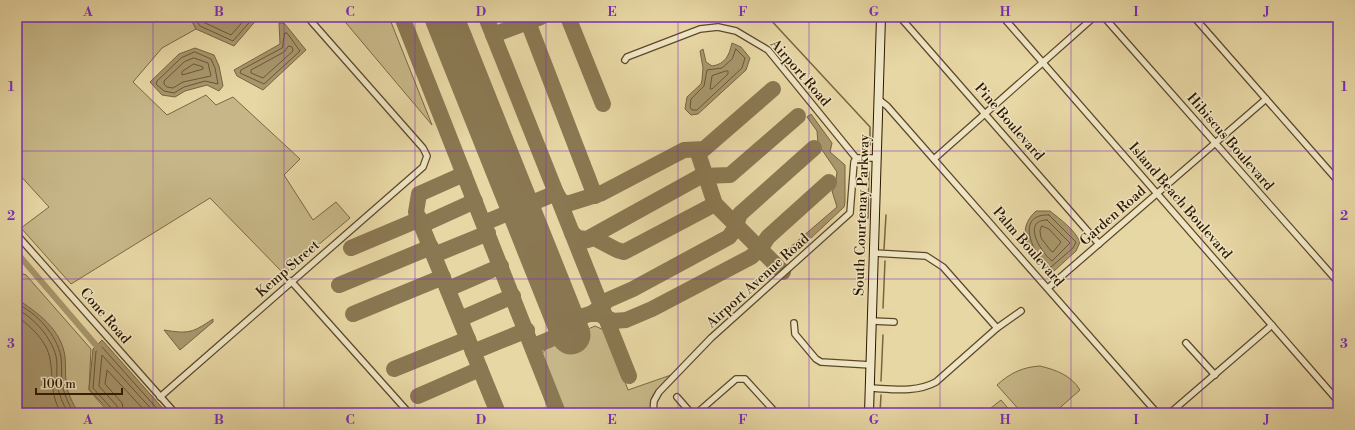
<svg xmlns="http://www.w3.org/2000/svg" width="1355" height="430" font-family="'Libre Bodoni',serif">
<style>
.green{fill:#c7b788;stroke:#7a6844}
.water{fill:#a8966c;stroke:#776441}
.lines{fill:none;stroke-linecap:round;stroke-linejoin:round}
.shore{stroke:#6a5736;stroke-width:1}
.stream{stroke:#776441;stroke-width:1.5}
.canal{stroke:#a8966c;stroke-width:6}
.taxiway{stroke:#8a7852;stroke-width:16}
.runway{stroke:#8a7852;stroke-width:39}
.minor-casing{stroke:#5c4829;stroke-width:8}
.secondary-casing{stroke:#2d1800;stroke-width:10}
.minor{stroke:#efe5c4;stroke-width:5.5}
.secondary{stroke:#efe5c4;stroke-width:8}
.grid{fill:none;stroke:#7b2cbf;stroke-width:1;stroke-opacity:0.55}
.labels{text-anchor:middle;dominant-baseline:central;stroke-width:3;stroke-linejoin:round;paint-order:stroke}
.street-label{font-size:14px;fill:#2d1800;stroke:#efe5c4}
.neatline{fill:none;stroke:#7b2cbf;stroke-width:1.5}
.grid-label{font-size:13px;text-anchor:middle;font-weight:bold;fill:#7b2cbf}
</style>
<rect width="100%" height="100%" fill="#e7d7a4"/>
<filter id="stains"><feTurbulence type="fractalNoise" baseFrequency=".005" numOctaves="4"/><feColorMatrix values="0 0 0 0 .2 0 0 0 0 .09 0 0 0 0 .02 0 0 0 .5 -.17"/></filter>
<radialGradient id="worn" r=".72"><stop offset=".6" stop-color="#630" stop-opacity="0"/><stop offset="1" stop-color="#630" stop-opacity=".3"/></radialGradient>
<g class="green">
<path d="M17,17H190L196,29L162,48L133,82L167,115L206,95L216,105L233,97L300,159L284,175L313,220L336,202L350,218L284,274L210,198L71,284L21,228L49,207L17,172Z"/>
<path d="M341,17H389L432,125Z"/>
<path d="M17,272L26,275L91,349L89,390L109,413H17Z"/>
<path d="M595,326L606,331L628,390L671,375L653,395L650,413H565L542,354L547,347Z"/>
<path d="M1040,366C1056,370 1071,375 1080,390L1054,413H1022L997,385C1010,373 1023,367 1040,366Z"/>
<path d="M1001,400L1012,413H987L986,412Z"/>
</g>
<g class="water">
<path d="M190,17H259L234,46L196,29Z"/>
<path d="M279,23H284L306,50L263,90L237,76L234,70L280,44Z"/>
<path d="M732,43L741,47L750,58L746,70L698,114L691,115L685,109L687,97L701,84L702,80L703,68L700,51L703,49L706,62L712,66C726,64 729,55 732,43Z"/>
<path d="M195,48L214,55L219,66L223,86L219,91L207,85L185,91L175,97L162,95L150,82L179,54Z"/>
<path d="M811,114L832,143L830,152L845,165V202L844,207L793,255H788L786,252L787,250L837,207L832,191L835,187L837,172L818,144L817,131L807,117Z"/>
<path d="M1036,211H1050C1060,219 1075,230 1080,242L1076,251L1053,272L1048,271C1031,253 1013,232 1036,211Z"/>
<path d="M17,299C37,312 62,330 65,357C66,365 65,373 66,381C67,393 73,403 78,413H17Z"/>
<path d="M213,319V322L180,350L164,330C189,334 192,333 213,319Z"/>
<path d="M102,340L167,413H111L89,389L93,349Z"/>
</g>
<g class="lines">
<g class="shore">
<path d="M194,17L200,26L233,41L254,17"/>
<path d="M200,17L203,22L231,35L247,17"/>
<path d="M285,33H287L300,51L264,84L240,73L241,70L282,48Z"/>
<path d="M289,46L292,47L293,51L263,78L251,73V70L284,52Z"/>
<path d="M736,49L745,58L742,68L697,110H692L690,107L691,99L704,86L707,70L722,68L732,59Z"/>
<path d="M195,52L211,59L215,68L218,84L205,81L184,87L174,93L164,91L156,84L157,81L181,58Z"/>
<path d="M194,58L208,63L211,76L183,82L173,88L167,87L164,84V81L184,62Z"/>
<path d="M194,64L203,67V69L182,75V72Z"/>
<path d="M726,71H728V74L712,89H710L712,76Z"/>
<path d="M1049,215L1076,242L1073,248L1051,267C1035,260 1012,213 1049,215Z"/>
<path d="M1047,220L1070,243L1052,261C1041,253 1021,220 1047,220Z"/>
<path d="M1042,226L1049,229L1061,242L1053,252L1051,251L1041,238L1040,231Z"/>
<path d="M17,304C36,312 57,335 61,357C62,365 61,373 62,381C63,393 68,403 74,413"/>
<path d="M17,309C34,318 51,337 56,356C58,365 56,375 57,384C59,395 63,404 68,413"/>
<path d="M17,316C31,327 47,341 50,359C54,381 49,391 61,413"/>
<path d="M113,413L112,409L93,388L96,351L102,347L161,413"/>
<path d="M118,413L117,406L99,386L102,355L155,413"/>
<path d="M124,413L122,403L105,384L107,370L147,413"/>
</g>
<g class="stream">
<path d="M768,17L870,127V145"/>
<path d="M868,218L869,172"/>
<path d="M884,249L886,215"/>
<path d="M883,308L885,261"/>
<path d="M881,381L883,335"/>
<path d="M880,413L881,395"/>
</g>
<path class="canal" d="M17,253L101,351"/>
<g class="taxiway">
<path d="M402,17L558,413"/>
<path d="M486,17L629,376"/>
<path d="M568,17L603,104"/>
<path d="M528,22L595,196"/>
<path d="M493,35L541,17"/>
<path d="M697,150L715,204L783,272"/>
<path d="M464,174L419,194L416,212L498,413"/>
<path d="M484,223L556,193L561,201L567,204L602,193L684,150L704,149L773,89"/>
<path d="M422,225L475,201"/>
<path d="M572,233L578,238L587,239L701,176L730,175L798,116"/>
<path d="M584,241L594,238L617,250L624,252L715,204"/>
<path d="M351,248L420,219"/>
<path d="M434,255L488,233"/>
<path d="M339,285L431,247"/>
<path d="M448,289L501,266"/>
<path d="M594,312L608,300L633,289L729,237L734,230L740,214L814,148"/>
<path d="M353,314L443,277"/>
<path d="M591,314H599L613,321L626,320L652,309L751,257L760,249L768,237L829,182"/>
<path d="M460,319L513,296"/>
<path d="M533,346C553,338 566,337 562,312C575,322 588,315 601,309"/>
<path d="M473,352L527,330"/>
<path d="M394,369L468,339"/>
<path d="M418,396L480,369"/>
</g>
<path class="runway" d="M444,17L571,335"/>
<g class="minor-casing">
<g id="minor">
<path d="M900,17L1099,244"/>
<path d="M1003,17L1338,401"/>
<path d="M1104,17L1338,282"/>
<path d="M1194,17L1338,181"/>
<path d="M625,60L627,57L700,29L718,27L736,31L768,50L856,158H876"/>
<path d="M878,99L887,106L1157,413"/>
<path d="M934,159L1094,17"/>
<path d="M17,235L175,413"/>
<path d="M874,253L926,256L943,267L997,328"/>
<path d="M291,281L409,413"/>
<path d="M1048,288L1266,99"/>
<path d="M872,321L894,322"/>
<path d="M794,323L795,334L816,359L821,362L871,365"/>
<path d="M1186,343L1215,375"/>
<path d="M870,388C892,389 916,393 936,382L997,328L1021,311"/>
<path d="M160,397L423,167L427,156L423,148L311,21"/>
<path d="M677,397L691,413"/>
<path d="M653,413L654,401L659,392L711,338L850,213L854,162L856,158"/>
<path d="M697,413L736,379H745L776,413"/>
<path d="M1170,413L1272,325"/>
</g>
</g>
<g class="secondary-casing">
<path id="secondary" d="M869,413L881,17"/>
</g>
<use href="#minor" class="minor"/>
<use href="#secondary" class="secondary"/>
</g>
<path class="grid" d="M153,17V413M284,17V413M415,17V413M546,17V413M678,17V413M809,17V413M940,17V413M1071,17V413M1202,17V413M17,151H1338M17,279H1338"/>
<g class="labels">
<g class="street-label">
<text transform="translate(800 73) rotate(49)">Airport Road</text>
<text transform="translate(1009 122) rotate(49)">Pine Boulevard</text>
<text transform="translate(1230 142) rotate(49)">Hibiscus Boulevard</text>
<text transform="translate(1180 201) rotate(49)">Island Beach Boulevard</text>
<text transform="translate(862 215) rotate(-88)">South Courtenay Parkway</text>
<text transform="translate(1113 216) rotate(-41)">Garden Road</text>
<text transform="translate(1028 247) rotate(49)">Palm Boulevard</text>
<text transform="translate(288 269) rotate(-41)">Kemp Street</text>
<text transform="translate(758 281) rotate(-42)">Airport Avenue Road</text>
<text transform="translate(105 316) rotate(49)">Cone Road</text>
</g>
</g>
<rect width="1355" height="430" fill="none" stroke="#e7d7a4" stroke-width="44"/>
<path d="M36 388v6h86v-6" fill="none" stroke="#2d1800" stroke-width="2"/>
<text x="42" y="388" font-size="12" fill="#2d1800" stroke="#efe5c4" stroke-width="3" paint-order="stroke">100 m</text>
<rect x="22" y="22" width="1311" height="386" class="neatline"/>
<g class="grid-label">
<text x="88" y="16">A</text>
<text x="219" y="16">B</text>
<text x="350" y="16">C</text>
<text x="481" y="16">D</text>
<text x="612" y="16">E</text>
<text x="743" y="16">F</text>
<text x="874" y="16">G</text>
<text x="1005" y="16">H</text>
<text x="1136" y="16">I</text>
<text x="1267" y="16">J</text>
<text x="11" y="91">1</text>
<text x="1344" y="91">1</text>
<text x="11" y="220">2</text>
<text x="1344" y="220">2</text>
<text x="11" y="348">3</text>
<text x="1344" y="348">3</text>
<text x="88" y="424">A</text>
<text x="219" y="424">B</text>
<text x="350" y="424">C</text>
<text x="481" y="424">D</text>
<text x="612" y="424">E</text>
<text x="743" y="424">F</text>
<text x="874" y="424">G</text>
<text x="1005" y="424">H</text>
<text x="1136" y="424">I</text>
<text x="1267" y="424">J</text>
</g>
<rect width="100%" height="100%" filter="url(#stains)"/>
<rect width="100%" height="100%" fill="url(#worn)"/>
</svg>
